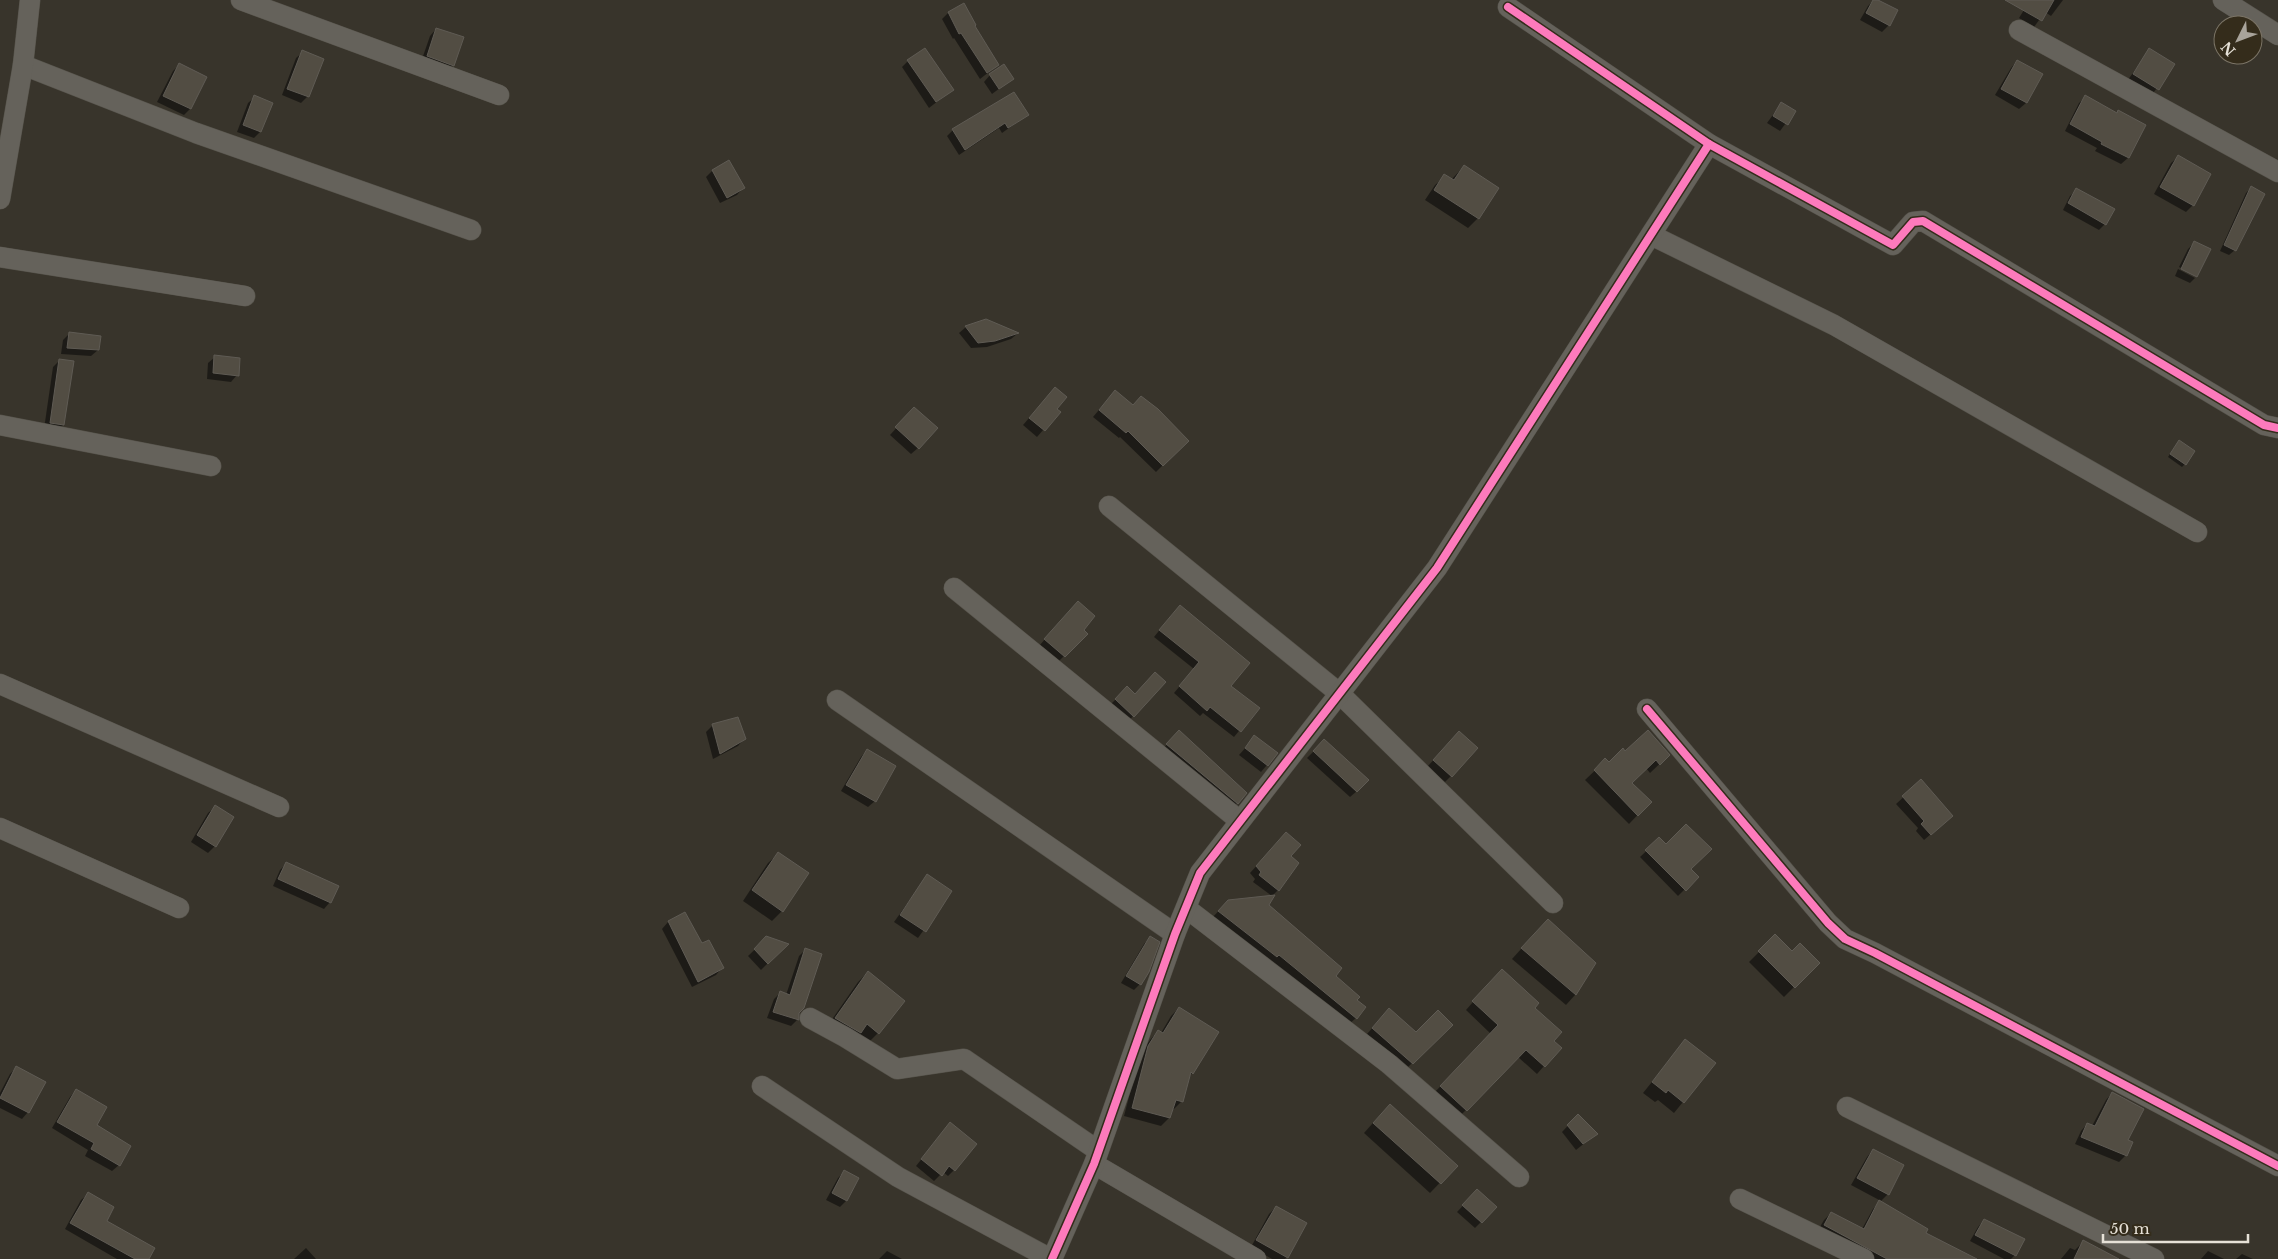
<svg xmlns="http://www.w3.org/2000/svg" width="2278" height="1259" font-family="'Libre Baskerville',serif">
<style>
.shadow{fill:#0007}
.building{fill:#524d43;stroke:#5f5b54}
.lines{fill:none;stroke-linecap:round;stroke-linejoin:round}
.minor-casing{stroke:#56534b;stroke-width:21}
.minor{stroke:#65625b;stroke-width:20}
.cycleway-casing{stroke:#342c1b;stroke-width:11}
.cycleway{stroke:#fd7abc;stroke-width:8}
</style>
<rect width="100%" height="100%" fill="#38342b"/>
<g class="shadow">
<path d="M1874,0L1889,25L1882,32L1860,20L1868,6Z"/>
<path d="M2030,0H2063L2051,16L2045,12L2034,27L2019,18Z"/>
<path d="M948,13L973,26L998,65L980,79L954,38L953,39L942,19Z"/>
<path d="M436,29L453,65L447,72L421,62L430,36Z"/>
<path d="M2150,50L2174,65L2151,96L2127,81Z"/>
<path d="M303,52L308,96L301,103L282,95L296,58Z"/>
<path d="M908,61L952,90L929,108L902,67Z"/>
<path d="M2017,61L2041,74L2026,103L2019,109L1995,95L2011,68Z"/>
<path d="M179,65L205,78L190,109L184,115L157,102L173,71Z"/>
<path d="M990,75L1012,79L992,94L984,82Z"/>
<path d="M255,97L260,132L254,138L237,132L248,103Z"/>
<path d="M2086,97L2117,114L2144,125L2128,158L2121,164L2095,151L2097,148L2065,131L2079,103Z"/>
<path d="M1781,104L1794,112L1780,131L1767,123Z"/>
<path d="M1027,115L1002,133L999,128L959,155L947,136L953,130Z"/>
<path d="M2178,157L2193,205L2186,212L2154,194L2171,163Z"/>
<path d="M1464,166L1497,189L1478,218L1468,228L1425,200L1435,185L1445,176L1451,180Z"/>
<path d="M712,171L743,188L737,195L720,203L706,177Z"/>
<path d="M2251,188L2235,250L2229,255L2220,251L2246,193Z"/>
<path d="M2077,190L2105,224L2099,230L2063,210L2070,196Z"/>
<path d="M2194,243L2209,250L2195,277V275L2179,267L2188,249Z"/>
<path d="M2178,269L2195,278L2190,283L2175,276Z"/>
<path d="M985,320L1017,334L1011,339L987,347L971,348L959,333L966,327Z"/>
<path d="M69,334L98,350L91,356L61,354L63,340Z"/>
<path d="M215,357L237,375L231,382L207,379L208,363Z"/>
<path d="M60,360L63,425L57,431L44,429L53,367Z"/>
<path d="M1049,395L1059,412L1037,437L1023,425Z"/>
<path d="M1109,398L1133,406L1187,441L1156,472L1120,437L1119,438L1093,417Z"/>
<path d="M908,415L918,448L911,454L890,435Z"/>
<path d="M2176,445L2185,464L2182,467L2168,457Z"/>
<path d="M1072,608L1086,634L1058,662L1039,646Z"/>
<path d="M1174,612L1230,686L1258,708L1234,737L1203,713L1200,716L1174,693L1194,669L1154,637Z"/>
<path d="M1127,688L1133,716L1127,723L1109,706Z"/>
<path d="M713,725L744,739L738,746L713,759L706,732Z"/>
<path d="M1255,737L1267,765L1261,772L1239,755Z"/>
<path d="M1173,738L1245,793L1231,810L1160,752Z"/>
<path d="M1453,739L1451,776L1445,782L1427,767Z"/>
<path d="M1318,747L1357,791L1350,797L1307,758Z"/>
<path d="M867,750L875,801L868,807L841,791L861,757Z"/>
<path d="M1669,755L1650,773L1646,768L1631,783L1650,802L1629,824L1585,780L1606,760L1609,764Z"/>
<path d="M1921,781L1945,822L1924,840L1916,831L1918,828L1896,804Z"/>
<path d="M215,807L232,817L215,846L208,853L191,842L208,813Z"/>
<path d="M1659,839L1697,877L1678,896L1640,857Z"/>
<path d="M1280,840L1289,856L1278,890L1272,896L1253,882L1255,879L1250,873Z"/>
<path d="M778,854L782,911L772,921L743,901L768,863Z"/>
<path d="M286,864L330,902L324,909L273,886L280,870Z"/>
<path d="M927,876L951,892L918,938L894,922Z"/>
<path d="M1228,901L1334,976L1356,1000V1018L1348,1025L1211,919Z"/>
<path d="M685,913L702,945L722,968L716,975L692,987L662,929L668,922Z"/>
<path d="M1538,930L1594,963L1575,995L1566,1005L1512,959Z"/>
<path d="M1775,936L1792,952L1818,963L1784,997L1749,962Z"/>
<path d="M767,938L787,944L761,970L748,956Z"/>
<path d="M1150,938L1140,984L1134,990L1121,983L1144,944Z"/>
<path d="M805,950L797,1020L791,1026L767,1018L774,999L780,993L786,995L799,956Z"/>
<path d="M868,972L878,1033L868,1043L826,1028L858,982Z"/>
<path d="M1494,978L1533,1008L1553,1042L1544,1066L1537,1074L1518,1057L1458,1118L1433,1094L1491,1034L1466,1010Z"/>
<path d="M1179,1008L1192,1073L1189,1077L1182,1101L1174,1109H1172L1169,1118L1161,1126L1124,1116L1140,1055L1150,1040L1158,1031L1161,1033L1171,1016Z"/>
<path d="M1383,1016L1416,1033L1451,1025L1406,1069L1367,1034Z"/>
<path d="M1685,1041L1714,1064L1674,1113L1658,1100L1655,1102L1643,1093Z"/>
<path d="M16,1068L28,1112L22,1119L0,1108V1093L10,1074Z"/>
<path d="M76,1090L119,1165L112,1171L85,1156L88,1150L52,1128L70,1097Z"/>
<path d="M2112,1093L2126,1141L2131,1143L2126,1155L2119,1162L2075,1144L2081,1131L2087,1124L2092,1126L2106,1100Z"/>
<path d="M1380,1115L1456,1166L1430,1193L1364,1133Z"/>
<path d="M1578,1115L1596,1134L1576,1150L1562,1132Z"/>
<path d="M944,1131L954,1170L948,1176L943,1172L934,1181L916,1166Z"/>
<path d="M1873,1150L1888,1194L1880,1202L1960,1259H1867L1817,1232L1824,1220L1831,1213L1862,1229L1873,1209L1881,1201L1851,1185L1867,1157Z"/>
<path d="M844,1172L846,1201L840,1207L826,1200L838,1178Z"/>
<path d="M88,1194L105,1221L148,1259H117L65,1229L81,1200Z"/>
<path d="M1471,1197L1481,1222L1475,1228L1457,1212Z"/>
<path d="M1276,1207L1287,1257L1285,1259H1272L1251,1247L1269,1214Z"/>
<path d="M1984,1220L2015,1255L2011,1259H2004L1970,1241L1978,1227Z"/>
<path d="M2083,1242L2110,1259H2061L2070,1248L2075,1250Z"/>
<path d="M306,1248L316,1259H294Z"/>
<path d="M887,1251L902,1259H879Z"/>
<path d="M2208,1251L2224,1259H2201Z"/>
<path d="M2242,1254L2253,1259H2236Z"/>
</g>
<g class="building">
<path d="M1873,0H1878L1898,10L1890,26L1866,13Z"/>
<path d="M2005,0H2054L2042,21Z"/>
<path d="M964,3L976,25L975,26L999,65L987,73L961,33L959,34L948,12Z"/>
<path d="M436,28L464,37L454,66L427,56Z"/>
<path d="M925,48L954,90L936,102L907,60Z"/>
<path d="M2149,48L2175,64L2159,90L2133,74Z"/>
<path d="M302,50L324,59L309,97L287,89Z"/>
<path d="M2017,60L2043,74L2027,103L2001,89Z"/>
<path d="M179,63L207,77L191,109L163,96Z"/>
<path d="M1004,64L1014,79L999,89L989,74Z"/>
<path d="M1014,92L1029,115L1008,128L1005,123L965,150L952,129Z"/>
<path d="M254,95L273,103L261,132L243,125Z"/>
<path d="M2085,95L2117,113L2118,110L2146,125L2129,158L2101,144L2102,142L2070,124Z"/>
<path d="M1781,102L1796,111L1788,125L1773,116Z"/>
<path d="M2178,155L2211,174L2194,206L2160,187Z"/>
<path d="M729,160L745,188L727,198L712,170Z"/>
<path d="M1464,165L1499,188L1479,219L1434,190L1444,174L1454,180Z"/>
<path d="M2251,186L2265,194L2236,251L2224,245Z"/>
<path d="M2076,188L2115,209L2106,225L2068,203Z"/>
<path d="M2194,241L2211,249L2197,277L2181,269Z"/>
<path d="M986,319L1019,333L995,341L978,343L965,326Z"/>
<path d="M69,332L101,336L99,350L67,348Z"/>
<path d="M214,355L240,358L239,376L213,373Z"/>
<path d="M59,359L74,361L64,425L50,423Z"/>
<path d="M1055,387L1067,397L1057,409L1061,412L1045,431L1029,418Z"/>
<path d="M1115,390L1133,405L1141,396L1158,409L1189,441L1163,466L1128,431L1126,433L1099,410Z"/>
<path d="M914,407L938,428L919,449L895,427Z"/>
<path d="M2179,440L2195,451L2186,465L2170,454Z"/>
<path d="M1078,601L1095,616L1084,630L1088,634L1065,657L1044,639Z"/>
<path d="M1180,605L1250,663L1231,686L1260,708L1241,732L1210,707L1207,711L1179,686L1199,662L1159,630Z"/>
<path d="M1155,672L1166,682L1134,717L1115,699L1127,686L1135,694Z"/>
<path d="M738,717L746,739L720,754L712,724Z"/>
<path d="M1179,730L1247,793L1238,804L1166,744Z"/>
<path d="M1648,730L1670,755L1660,765L1656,760L1632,783L1652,802L1638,816L1594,770L1605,758L1609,762L1623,748L1625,751Z"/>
<path d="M1459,731L1478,748L1452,777L1433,760Z"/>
<path d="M1254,735L1278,753L1268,766L1245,748Z"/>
<path d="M1324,739L1369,780L1357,792L1313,751Z"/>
<path d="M867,749L896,766L876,802L846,785Z"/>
<path d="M1921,779L1953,816L1931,835L1921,824L1924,821L1902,796Z"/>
<path d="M215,805L234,817L216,847L197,835Z"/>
<path d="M1686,824L1712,849L1691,869L1699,877L1686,891L1645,850L1659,837L1666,844Z"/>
<path d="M1286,832L1301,845L1291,856L1299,863L1279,891L1259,875L1261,872L1256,866Z"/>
<path d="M778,852L809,873L783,912L752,890Z"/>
<path d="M286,862L339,886L331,903L278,879Z"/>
<path d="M927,874L952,891L926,932L900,915Z"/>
<path d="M1275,895L1269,905L1342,968L1336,976L1360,997L1357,1000L1366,1007L1357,1019L1279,955L1277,957L1218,911L1228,900Z"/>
<path d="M685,912L702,943L709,940L724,968L698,982L668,921Z"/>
<path d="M1548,919L1596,963L1576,995L1521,948Z"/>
<path d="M1775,934L1792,951L1800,943L1820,963L1795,988L1758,951Z"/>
<path d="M766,936L789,944L768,964L754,949Z"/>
<path d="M1150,936L1160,942L1149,972L1141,985L1126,976Z"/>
<path d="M805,948L822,954L804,1008L799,1013V1020L773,1012L780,991L790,995Z"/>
<path d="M1502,969L1539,1003L1535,1008L1562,1032L1554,1041L1562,1048L1545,1067L1526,1050L1467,1111L1440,1086L1498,1025L1472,1001Z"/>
<path d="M868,971L905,1001L879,1034L867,1024L861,1033L835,1018Z"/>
<path d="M1179,1007L1219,1032L1193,1074L1191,1072L1183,1102L1176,1100L1170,1118L1132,1108L1148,1046L1158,1030L1163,1033Z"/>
<path d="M1389,1008L1416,1032L1438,1010L1453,1025L1413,1064L1372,1028Z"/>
<path d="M1685,1039L1716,1063L1684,1103L1668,1090L1666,1093L1652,1082Z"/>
<path d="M16,1066L46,1082L29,1113L0,1098Z"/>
<path d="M76,1089L107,1107L97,1125L131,1146L120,1166L91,1149L94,1143L57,1122Z"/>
<path d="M2112,1092L2144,1109L2128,1140L2133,1142L2127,1156L2081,1137L2087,1123L2095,1126Z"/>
<path d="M1390,1104L1458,1166L1441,1184L1373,1123Z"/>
<path d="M1578,1114L1598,1134L1583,1144L1567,1125Z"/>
<path d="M950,1122L977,1144L955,1171L949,1166L942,1176L921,1159Z"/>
<path d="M1873,1149L1904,1165L1889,1195L1857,1178Z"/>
<path d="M844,1170L859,1178L847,1201L832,1193Z"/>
<path d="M1477,1189L1497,1207L1482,1223L1462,1205Z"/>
<path d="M88,1192L114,1207L107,1221L155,1248L149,1259H135L70,1223Z"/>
<path d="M1879,1200L1928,1229L1926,1233L1977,1259H1887L1824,1225L1831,1212L1864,1229Z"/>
<path d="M1276,1206L1307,1223L1288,1258L1256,1240Z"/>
<path d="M1984,1219L2025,1239L2016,1256L1975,1235Z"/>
<path d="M2083,1240L2119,1259H2074Z"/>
</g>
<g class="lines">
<g class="minor-casing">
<g id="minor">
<path d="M241,0L499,95"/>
<path d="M2223,0L2278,35"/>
<path d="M1508,7L1709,144L1893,245L1913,222L1923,221L2264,425L2278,428"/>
<path d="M2019,30L2278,172"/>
<path d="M23,65L196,133L471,230"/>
<path d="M0,199L23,65L30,0"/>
<path d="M1651,235L1834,325L2197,532"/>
<path d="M0,257L245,296"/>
<path d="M0,425L211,466"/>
<path d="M1109,506L1339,693L1553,903"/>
<path d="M954,588L1240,821"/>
<path d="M0,684L279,807"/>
<path d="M837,700L1175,934"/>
<path d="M1647,709L1828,923L1845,939L1875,953L2278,1166"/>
<path d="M0,828L179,908"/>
<path d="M1186,908L1389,1064L1519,1177"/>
<path d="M810,1018L845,1037L897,1069L964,1059L1097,1150"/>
<path d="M762,1086L898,1177L1051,1259"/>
<path d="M1847,1107L2154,1259"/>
<path d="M1094,1164L1256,1259"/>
<path d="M1740,1199L1864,1259"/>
<path d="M1052,1259L1094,1164L1175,934L1200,873L1437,568L1709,144"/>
</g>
</g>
<use href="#minor" class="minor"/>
<g class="cycleway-casing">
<g id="cycleway">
<path d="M1508,7L1709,144L1893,245L1913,222L1923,221L2264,425L2278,428"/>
<path d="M1647,709L1828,923L1845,939L1875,953L2278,1166"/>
<path d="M1052,1259L1094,1164L1175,934L1200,873L1437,568L1709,144"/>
</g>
</g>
<use href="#cycleway" class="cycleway"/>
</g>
<g transform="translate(2238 40) rotate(228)"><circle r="24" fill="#342c1b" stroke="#7b7466"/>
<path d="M0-4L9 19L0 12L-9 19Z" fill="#a9a49b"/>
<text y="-8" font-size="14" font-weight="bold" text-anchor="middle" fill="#e6e1d7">N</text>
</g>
<path d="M2103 1234v8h145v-8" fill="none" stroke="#e6e1d7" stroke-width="2.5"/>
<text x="2110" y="1234" font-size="15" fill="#e6e1d7" stroke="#342c1b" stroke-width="4" paint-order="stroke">50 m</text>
</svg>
